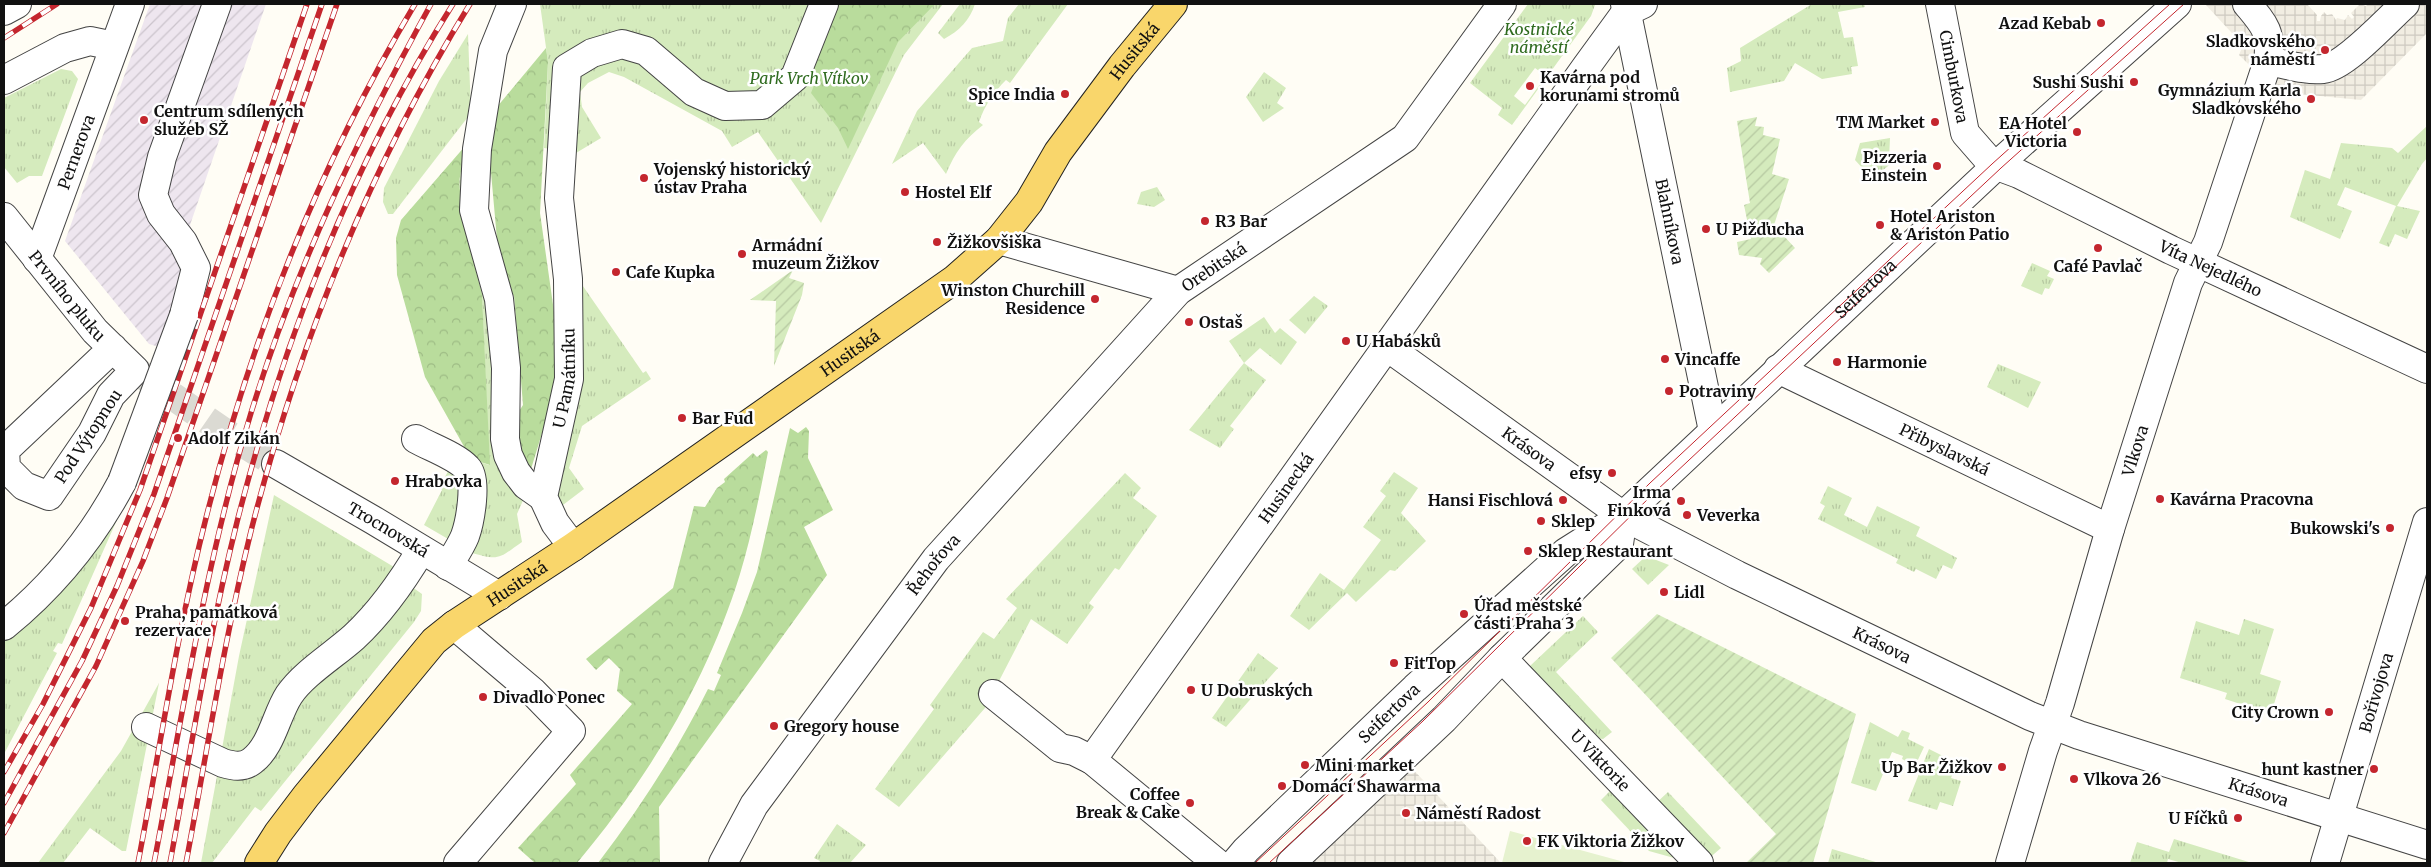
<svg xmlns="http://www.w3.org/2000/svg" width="2431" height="867" font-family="Merriweather,serif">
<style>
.industrial{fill:url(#industrial-furrows)}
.grass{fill:url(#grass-tufts);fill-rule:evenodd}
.forest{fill:url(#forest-crowns)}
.garden{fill:url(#garden-furrows)}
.pitch{fill:#e6f2cf}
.plaza{fill:url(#plaza-grid)}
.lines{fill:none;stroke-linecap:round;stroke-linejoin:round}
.minor-tunnel{stroke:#dbdad3;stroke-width:28;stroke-dasharray:28 14;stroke-linecap:butt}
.minor-casing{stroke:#444;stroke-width:30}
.major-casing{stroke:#222;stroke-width:30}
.minor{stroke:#fff;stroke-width:28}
.major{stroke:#f9d66b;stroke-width:28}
.tram{stroke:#c4262e;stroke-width:1}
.rail-casing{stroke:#c4262e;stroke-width:5.5}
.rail{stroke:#fff;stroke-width:4;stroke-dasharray:11;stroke-linecap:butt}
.minor-bridge-casing{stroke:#444;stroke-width:30;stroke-linecap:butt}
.minor-bridge{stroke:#fff;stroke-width:28}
.poi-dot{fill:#c4262e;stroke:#fff;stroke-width:2}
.labels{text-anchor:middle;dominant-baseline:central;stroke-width:5;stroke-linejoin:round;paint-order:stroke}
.poi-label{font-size:16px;font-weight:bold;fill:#111;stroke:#fff;text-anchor:start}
.park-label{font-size:16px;font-style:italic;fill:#2f6b1f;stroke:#fff}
.street-label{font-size:16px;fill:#111;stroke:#fff}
</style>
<defs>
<pattern id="industrial-furrows" width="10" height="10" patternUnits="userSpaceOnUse" patternTransform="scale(1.25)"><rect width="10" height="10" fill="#eee6ef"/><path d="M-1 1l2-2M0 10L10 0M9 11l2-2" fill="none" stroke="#cbc4cc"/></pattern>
<pattern id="grass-tufts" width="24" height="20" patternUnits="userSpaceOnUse" patternTransform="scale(1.25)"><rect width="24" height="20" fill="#d5ebbd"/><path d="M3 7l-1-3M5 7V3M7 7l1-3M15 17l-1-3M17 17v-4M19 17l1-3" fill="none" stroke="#b6c8a1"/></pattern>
<pattern id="forest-crowns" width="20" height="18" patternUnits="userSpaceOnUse" patternTransform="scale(1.25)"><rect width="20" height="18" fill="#b9dc9c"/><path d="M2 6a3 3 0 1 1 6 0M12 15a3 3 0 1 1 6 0" fill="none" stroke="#9ebc85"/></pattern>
<pattern id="garden-furrows" width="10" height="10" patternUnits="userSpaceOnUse" patternTransform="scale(1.25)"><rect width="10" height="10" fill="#d5ebbd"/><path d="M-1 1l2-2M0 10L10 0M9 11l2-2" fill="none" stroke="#b6c8a1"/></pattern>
<pattern id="plaza-grid" width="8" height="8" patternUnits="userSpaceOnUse" patternTransform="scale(1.25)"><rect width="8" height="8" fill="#f1ede2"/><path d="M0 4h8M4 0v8" fill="none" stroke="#cecac1"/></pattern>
</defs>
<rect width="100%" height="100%" fill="#fffdf5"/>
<path class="industrial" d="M150,4H266L190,225L200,250L163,348L149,344L65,241Z"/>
<g class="grass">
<path d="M540,4H943L904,55L821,223L758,132L732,147L722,131L624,77L609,72L588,83L580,92L582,107L601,138L576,153L544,148L548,62Z"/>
<path d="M960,4H975C970,20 959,31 944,39L938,33Z"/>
<path d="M1019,4H1068L1010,83L1006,80C993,93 985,105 979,122L983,125C965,139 955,152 946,174L923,143L892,164L917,111L972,48L1003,41L1008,18Z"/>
<path d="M1528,4L1595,5L1591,16L1512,125L1498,115L1502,108L1470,83ZM1535,68L1546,76L1525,105L1514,96Z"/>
<path d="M1812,4H1864L1865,7L1838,12L1844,38L1853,37L1858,66L1851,67L1852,74L1822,79L1795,63L1784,81L1730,92L1727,68L1741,61L1740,48Z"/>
<path d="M468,34L471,113L393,214H388L383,202L384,188L439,81Z"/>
<path d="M61,69L72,71L78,79L42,176H29L17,183L4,167V98Z"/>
<path d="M1264,72L1286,88L1277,103L1284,108L1263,122L1246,97Z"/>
<path d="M2427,126V158L2422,164L2397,206L2420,211L2407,239L2395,234L2389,247L2379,243L2396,206L2345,187L2337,205L2352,211L2340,239L2290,217L2305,170L2330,179L2341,143L2392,148L2398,153Z"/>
<path d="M1890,138L1889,160L1892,163L1883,170L1886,174L1876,183L1855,160L1860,143Z"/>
<path d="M466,145L525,496L517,514L522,542C499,558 500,561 472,553L471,459L489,465L482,294L464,225L459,182Z"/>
<path d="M1157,187L1165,200L1154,207L1137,204L1141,192Z"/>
<path d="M2032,263L2050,271L2047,276L2054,279L2049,289L2045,288L2042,295L2021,286Z"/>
<path d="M576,276L643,373L646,371L651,379L582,426L569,468L584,489L559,508L552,483Z"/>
<path d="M1314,296L1328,306L1305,334L1289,320Z"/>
<path d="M1264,317L1275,333L1280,328L1297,342L1281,365L1260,348L1244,363L1266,380L1230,426L1234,429L1220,448L1189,430L1244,363L1229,341Z"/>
<path d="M1998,364L2041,382L2028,408L1987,387Z"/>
<path d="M452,464L463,474L455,543L424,525L442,490L440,486Z"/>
<path d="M1394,472L1418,488L1401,513L1426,541L1395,571L1390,570L1356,602L1347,593L1309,630L1290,616L1320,573L1344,590L1381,540L1363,527L1386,496L1380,491Z"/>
<path d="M1125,473L1141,488L1133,498L1157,516L1119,570L1115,568L1089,603L1094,607L1067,644L1031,619L985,708L899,807L875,789L934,709L930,705L983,632L994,639L1017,608L1006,599Z"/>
<path d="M1828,486L1852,498L1844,515L1867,527L1877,506L1920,527L1916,536L1957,558L1952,569L1943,565L1936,579L1916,569L1914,572L1896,563L1898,559L1818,519L1825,506L1820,503Z"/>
<path d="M274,495L399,570L395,575L422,594L421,611L414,622L261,811L255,807L212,863H201L239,656Z"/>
<path d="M120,513L62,644L58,643L53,651L57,653L4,754V635Z"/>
<path d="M1646,556L1669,565L1648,585L1632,569Z"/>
<path d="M1583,616L1598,632L1556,672L1612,732L1603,739L1595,738L1533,672L1530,666Z"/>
<path d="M2244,619L2274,629L2260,674L2281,681L2271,714L2225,699L2227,693L2180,678L2196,621L2239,635Z"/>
<path d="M1258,653L1278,668L1226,727L1212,718Z"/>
<path d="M159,683L126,851H122L90,828L63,863H38L121,751Z"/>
<path d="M1870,722L1898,737L1902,730L1910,733L1908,739L1924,747L1915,766L1902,759L1903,756L1892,752L1876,791L1851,783Z"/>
<path d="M1929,749L1957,763L1951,778L1961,781L1953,806L1940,802L1937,810L1908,801Z"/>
<path d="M1612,789L1674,858L1649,851L1601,800Z"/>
<path d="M1668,792L1721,848L1707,860L1653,806Z"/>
<path d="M837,824L866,845L850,863H819L820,861L814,858Z"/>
<path d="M2174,839L2252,863H2182L2168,859L2167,863H2130L2137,842L2169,852Z"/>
<path d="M1832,849L1879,863H1828Z"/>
</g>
<g class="forest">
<path d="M839,4H935L898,42L848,149L838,128L811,93L816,80L813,72L828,27Z"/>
<path d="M546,48L548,62L540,213L562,368L531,469L515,451L514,419L523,405L514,296L501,284L488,139L492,113Z"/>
<path d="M466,145L459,182L464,225L482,294L490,465L471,459L425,377L397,275L396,238L401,220Z"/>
<path d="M806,427L809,431L808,458L833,510L804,527L827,575L659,807L660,863H598C640,808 677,751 708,689L714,691L721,675L717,673L742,613L757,572L790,428L798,433Z"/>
<path d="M766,450L768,452C760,493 752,534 740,574C707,681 649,777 577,863H535L518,848L576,784L570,775L632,704L617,691L620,669L609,658L596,670L586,659L673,588L694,506L705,507L717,488L725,482L724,479L753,453L757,457Z"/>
</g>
<g class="garden">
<path d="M1757,117L1755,126L1764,127L1763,135L1780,139L1772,174L1789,179L1774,225L1795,248L1769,273L1760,264L1762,258L1739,255L1737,242L1751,239L1744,205L1750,203L1737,121Z"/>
<path d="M793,270L789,278L804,283L802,295L774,366L776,301L750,300Z"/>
<path d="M1657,614L1856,714L1813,863H1746L1776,834L1611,658Z"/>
</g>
<path class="pitch" d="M1510,831L1628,863H1502Z"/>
<g class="plaza">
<path d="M2205,4H2307L2317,15V21H2320L2321,16L2324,12L2327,15L2332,14L2336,20L2337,18L2345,20L2348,15L2352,19L2354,17L2351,13L2360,4L2366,6L2368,4H2427V33L2361,100L2277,92L2239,55L2243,45Z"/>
<path d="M1408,764L1501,863H1304Z"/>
</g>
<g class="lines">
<path class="minor-tunnel" d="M138,372L223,431L276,464"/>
<g class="minor-casing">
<g id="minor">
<path d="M512,4L493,51L477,149L474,210L499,299L506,368L505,439L508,455L516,472L526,485L543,497"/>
<path id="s1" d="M1625,4L1713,431"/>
<path id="s2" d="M1940,4L1965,133L1992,164L2019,174L2171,250L2427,369"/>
<path d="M4,11L17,4"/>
<path d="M2268,61C2285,64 2306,71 2323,69C2345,67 2387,20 2405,4"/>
<path d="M4,80L65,48L90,41L114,46"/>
<path id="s3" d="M4,217L95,331L135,370L111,395L92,433L49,496L24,486L6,468L5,450L113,348"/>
<path d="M999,240L1178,291"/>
<path id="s4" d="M37,259L130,4"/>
<path d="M184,315L196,268L183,242L161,214L153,195L162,157L217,4"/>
<path id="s5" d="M1386,346L1623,516L1737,575L2030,716L2079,735L2427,845"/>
<path id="s6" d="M1778,369L2110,529"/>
<path d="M416,439C430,447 456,456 467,468C478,479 470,522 465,536C461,546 454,556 448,566"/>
<path id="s7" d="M276,464L373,520L499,596"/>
<path id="s8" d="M573,547L555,523L543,497L569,379L568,279L559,198L567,68L592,53L622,44L646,51L694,92L725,106L762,105L795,77L824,4"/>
<path d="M454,625L533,692L571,731L458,863"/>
<path d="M4,626C53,586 92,539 122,482"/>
<path id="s9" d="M1502,658L1699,863"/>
<path d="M993,694L1060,748L1074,751L1092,760L1217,863"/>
<path d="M146,727L223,763C233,766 243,768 252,761C272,746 276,715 289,695C304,673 334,655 354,637C382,611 402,582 421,550"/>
<path id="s10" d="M1092,760L1586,67L1626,12L1643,4"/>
<path id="s11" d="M723,863L754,805L936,559L1178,291L1405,138L1502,4"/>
<path id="s12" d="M1235,863L1246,850L1415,688L1566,552L1623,516L1996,166L2177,4"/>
<path d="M1291,863L1444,719L1502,658L1619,544L1623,516"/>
<path id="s13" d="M2010,863L2043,751L2060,703L2110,529L2188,283L2208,242L2268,61C2272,33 2265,25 2247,4"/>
<path id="s14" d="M2325,863L2427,522"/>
</g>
</g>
<g class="major-casing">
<g id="major">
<path id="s15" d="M259,863L278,833L306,796L434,641L454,625L573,547L955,279L999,240L1029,202L1058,152L1122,66L1173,4"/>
</g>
</g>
<use href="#minor" class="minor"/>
<use href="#major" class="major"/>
<g class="tram">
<path d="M1255,863L1428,702L1650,483L1992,164L2170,4"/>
<path d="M1269,863L1423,721L1657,490L2001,168L2184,4"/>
</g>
<g class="rail-casing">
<g id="rail">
<path d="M4,38L57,4"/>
<path d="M4,772L43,704L91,608L140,490L307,4"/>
<path d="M4,803L82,661L117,586L154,494L322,4"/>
<path d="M4,833L96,666L143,561L167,498L337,4"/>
<path d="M138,863C160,748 177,632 206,518C251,338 320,163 415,4"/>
<path d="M154,863C183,712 206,560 251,413C295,269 359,135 431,4"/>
<path d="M170,863C191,749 209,634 237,522C283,341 353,162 453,4"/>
<path d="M186,863C207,752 224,640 251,531C298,346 370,166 470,4"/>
</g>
</g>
<use href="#rail" class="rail"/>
<g class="minor-bridge-casing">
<path id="minor-bridge" d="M122,482L184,315"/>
</g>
<use href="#minor-bridge" class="minor-bridge"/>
</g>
<g class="poi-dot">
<circle cx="2101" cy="23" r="5"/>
<circle cx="2325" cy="50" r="5"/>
<circle cx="2134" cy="82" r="5"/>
<circle cx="1530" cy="86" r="5"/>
<circle cx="1065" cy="94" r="5"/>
<circle cx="2311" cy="99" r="5"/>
<circle cx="144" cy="120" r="5"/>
<circle cx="1935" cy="122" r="5"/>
<circle cx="2077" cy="132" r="5"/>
<circle cx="1937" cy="166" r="5"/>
<circle cx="644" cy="178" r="5"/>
<circle cx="905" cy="192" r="5"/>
<circle cx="1205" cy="221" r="5"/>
<circle cx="1880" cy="225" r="5"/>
<circle cx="1706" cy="229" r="5"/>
<circle cx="937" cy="242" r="5"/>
<circle cx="2098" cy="248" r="5"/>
<circle cx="742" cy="254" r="5"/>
<circle cx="616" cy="272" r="5"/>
<circle cx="1095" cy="299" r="5"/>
<circle cx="1189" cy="322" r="5"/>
<circle cx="1346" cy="341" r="5"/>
<circle cx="1665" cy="359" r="5"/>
<circle cx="1837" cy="362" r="5"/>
<circle cx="1669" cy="391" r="5"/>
<circle cx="682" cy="418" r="5"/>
<circle cx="178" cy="438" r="5"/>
<circle cx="1612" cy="473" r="5"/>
<circle cx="395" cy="481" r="5"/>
<circle cx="2160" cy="499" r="5"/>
<circle cx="1563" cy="500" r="5"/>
<circle cx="1681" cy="501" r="5"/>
<circle cx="1687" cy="515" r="5"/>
<circle cx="1541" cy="521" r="5"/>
<circle cx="2390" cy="528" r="5"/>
<circle cx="1528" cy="551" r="5"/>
<circle cx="1664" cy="592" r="5"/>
<circle cx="1464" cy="614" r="5"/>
<circle cx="125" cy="621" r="5"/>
<circle cx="1394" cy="663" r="5"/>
<circle cx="1191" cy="690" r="5"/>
<circle cx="483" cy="697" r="5"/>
<circle cx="2329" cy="712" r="5"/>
<circle cx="774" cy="726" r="5"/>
<circle cx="1305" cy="765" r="5"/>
<circle cx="2002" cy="767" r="5"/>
<circle cx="2374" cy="769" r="5"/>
<circle cx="2074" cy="779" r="5"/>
<circle cx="1282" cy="786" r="5"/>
<circle cx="1190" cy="803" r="5"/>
<circle cx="1406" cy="813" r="5"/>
<circle cx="2238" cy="818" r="5"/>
<circle cx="1527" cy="841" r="5"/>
</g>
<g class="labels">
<g class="poi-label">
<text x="2091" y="23" text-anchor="end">Azad Kebab</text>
<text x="2315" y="41" text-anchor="end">Sladkovského<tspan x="2315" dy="18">náměstí</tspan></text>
<text x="1540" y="77">Kavárna pod<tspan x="1540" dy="18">korunami stromů</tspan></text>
<text x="2124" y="82" text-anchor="end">Sushi Sushi</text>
<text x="2301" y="90" text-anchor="end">Gymnázium Karla<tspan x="2301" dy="18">Sladkovského</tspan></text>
<text x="1055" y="94" text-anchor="end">Spice India</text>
<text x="154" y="111">Centrum sdílených<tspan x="154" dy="18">služeb SŽ</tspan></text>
<text x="1925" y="122" text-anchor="end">TM Market</text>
<text x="2067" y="123" text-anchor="end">EA Hotel<tspan x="2067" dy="18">Victoria</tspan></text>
<text x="1927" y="157" text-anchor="end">Pizzeria<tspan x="1927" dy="18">Einstein</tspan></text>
<text x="654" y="169">Vojenský historický<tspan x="654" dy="18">ústav Praha</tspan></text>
<text x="915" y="192">Hostel Elf</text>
<text x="1890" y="216">Hotel Ariston<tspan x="1890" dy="18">&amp; Ariston Patio</tspan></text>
<text x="1215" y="221">R3 Bar</text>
<text x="1716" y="229">U Pižďucha</text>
<text x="947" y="242">Žižkovšiška</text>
<text x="752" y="245">Armádní<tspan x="752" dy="18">muzeum Žižkov</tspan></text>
<text x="2098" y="266" text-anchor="middle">Café Pavlač</text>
<text x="626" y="272">Cafe Kupka</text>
<text x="1085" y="290" text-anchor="end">Winston Churchill<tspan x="1085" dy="18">Residence</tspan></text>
<text x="1199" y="322">Ostaš</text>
<text x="1356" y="341">U Habásků</text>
<text x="1675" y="359">Vincaffe</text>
<text x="1847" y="362">Harmonie</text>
<text x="1679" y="391">Potraviny</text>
<text x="692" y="418">Bar Fud</text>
<text x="188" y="438">Adolf Zikán</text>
<text x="1602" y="473" text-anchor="end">efsy</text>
<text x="405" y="481">Hrabovka</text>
<text x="1671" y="492" text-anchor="end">Irma<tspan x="1671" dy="18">Finková</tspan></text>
<text x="2170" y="499">Kavárna Pracovna</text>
<text x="1553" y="500" text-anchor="end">Hansi Fischlová</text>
<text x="1697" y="515">Veverka</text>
<text x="1551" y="521">Sklep</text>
<text x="2380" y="528" text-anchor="end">Bukowski's</text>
<text x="1538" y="551">Sklep Restaurant</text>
<text x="1674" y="592">Lidl</text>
<text x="1474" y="605">Úřad městské<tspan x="1474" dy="18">části Praha 3</tspan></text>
<text x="135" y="612">Praha, památková<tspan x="135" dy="18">rezervace</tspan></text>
<text x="1404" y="663">FitTop</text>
<text x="1201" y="690">U Dobruských</text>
<text x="493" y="697">Divadlo Ponec</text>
<text x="2319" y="712" text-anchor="end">City Crown</text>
<text x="784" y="726">Gregory house</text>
<text x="1315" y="765">Mini market</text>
<text x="1992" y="767" text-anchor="end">Up Bar Žižkov</text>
<text x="2364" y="769" text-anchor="end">hunt kastner</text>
<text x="2084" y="779">Vlkova 26</text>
<text x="1292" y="786">Domácí Shawarma</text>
<text x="1180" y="794" text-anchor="end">Coffee<tspan x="1180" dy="18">Break &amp; Cake</tspan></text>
<text x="1416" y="813">Náměstí Radost</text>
<text x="2228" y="818" text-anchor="end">U Fíčků</text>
<text x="1537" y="841">FK Viktoria Žižkov</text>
</g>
<g class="park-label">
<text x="1539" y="29">Kostnické<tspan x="1539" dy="18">náměstí</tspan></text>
<text x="809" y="78">Park Vrch Vítkov</text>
</g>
<g class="street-label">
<text stroke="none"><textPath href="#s15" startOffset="1209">Husitská</textPath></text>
<text stroke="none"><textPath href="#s2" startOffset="74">Cimburkova</textPath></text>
<text stroke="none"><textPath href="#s4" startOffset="114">Pernerova</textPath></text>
<text stroke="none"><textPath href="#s1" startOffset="222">Blahníkova</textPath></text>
<text stroke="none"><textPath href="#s11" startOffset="776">Orebitská</textPath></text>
<text stroke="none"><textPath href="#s2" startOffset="415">Víta Nejedlého</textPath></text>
<text stroke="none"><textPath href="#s12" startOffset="854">Seifertova</textPath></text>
<text stroke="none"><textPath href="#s3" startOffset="101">Prvního pluku</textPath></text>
<text stroke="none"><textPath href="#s15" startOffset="789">Husitská</textPath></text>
<text stroke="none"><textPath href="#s8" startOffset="180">U Památníku</textPath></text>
<text transform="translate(88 436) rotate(-57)">Pod Výtopnou</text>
<text stroke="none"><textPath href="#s5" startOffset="176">Krásova</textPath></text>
<text stroke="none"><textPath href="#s6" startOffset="185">Přibyslavská</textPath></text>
<text stroke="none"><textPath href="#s13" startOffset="431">Vlkova</textPath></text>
<text stroke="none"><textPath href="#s10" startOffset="334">Husinecká</textPath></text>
<text stroke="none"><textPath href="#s7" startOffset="130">Trocnovská</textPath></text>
<text stroke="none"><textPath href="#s11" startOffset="366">Řehořova</textPath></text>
<text stroke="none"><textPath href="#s15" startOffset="384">Husitská</textPath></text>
<text stroke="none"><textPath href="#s5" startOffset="581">Krásova</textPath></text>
<text stroke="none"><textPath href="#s14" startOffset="178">Bořivojova</textPath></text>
<text stroke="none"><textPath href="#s12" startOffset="215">Seifertova</textPath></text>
<text stroke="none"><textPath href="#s9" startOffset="142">U Viktorie</textPath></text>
<text stroke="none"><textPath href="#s5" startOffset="986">Krásova</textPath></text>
</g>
</g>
<rect width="2431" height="867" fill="none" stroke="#111111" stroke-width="10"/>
</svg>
